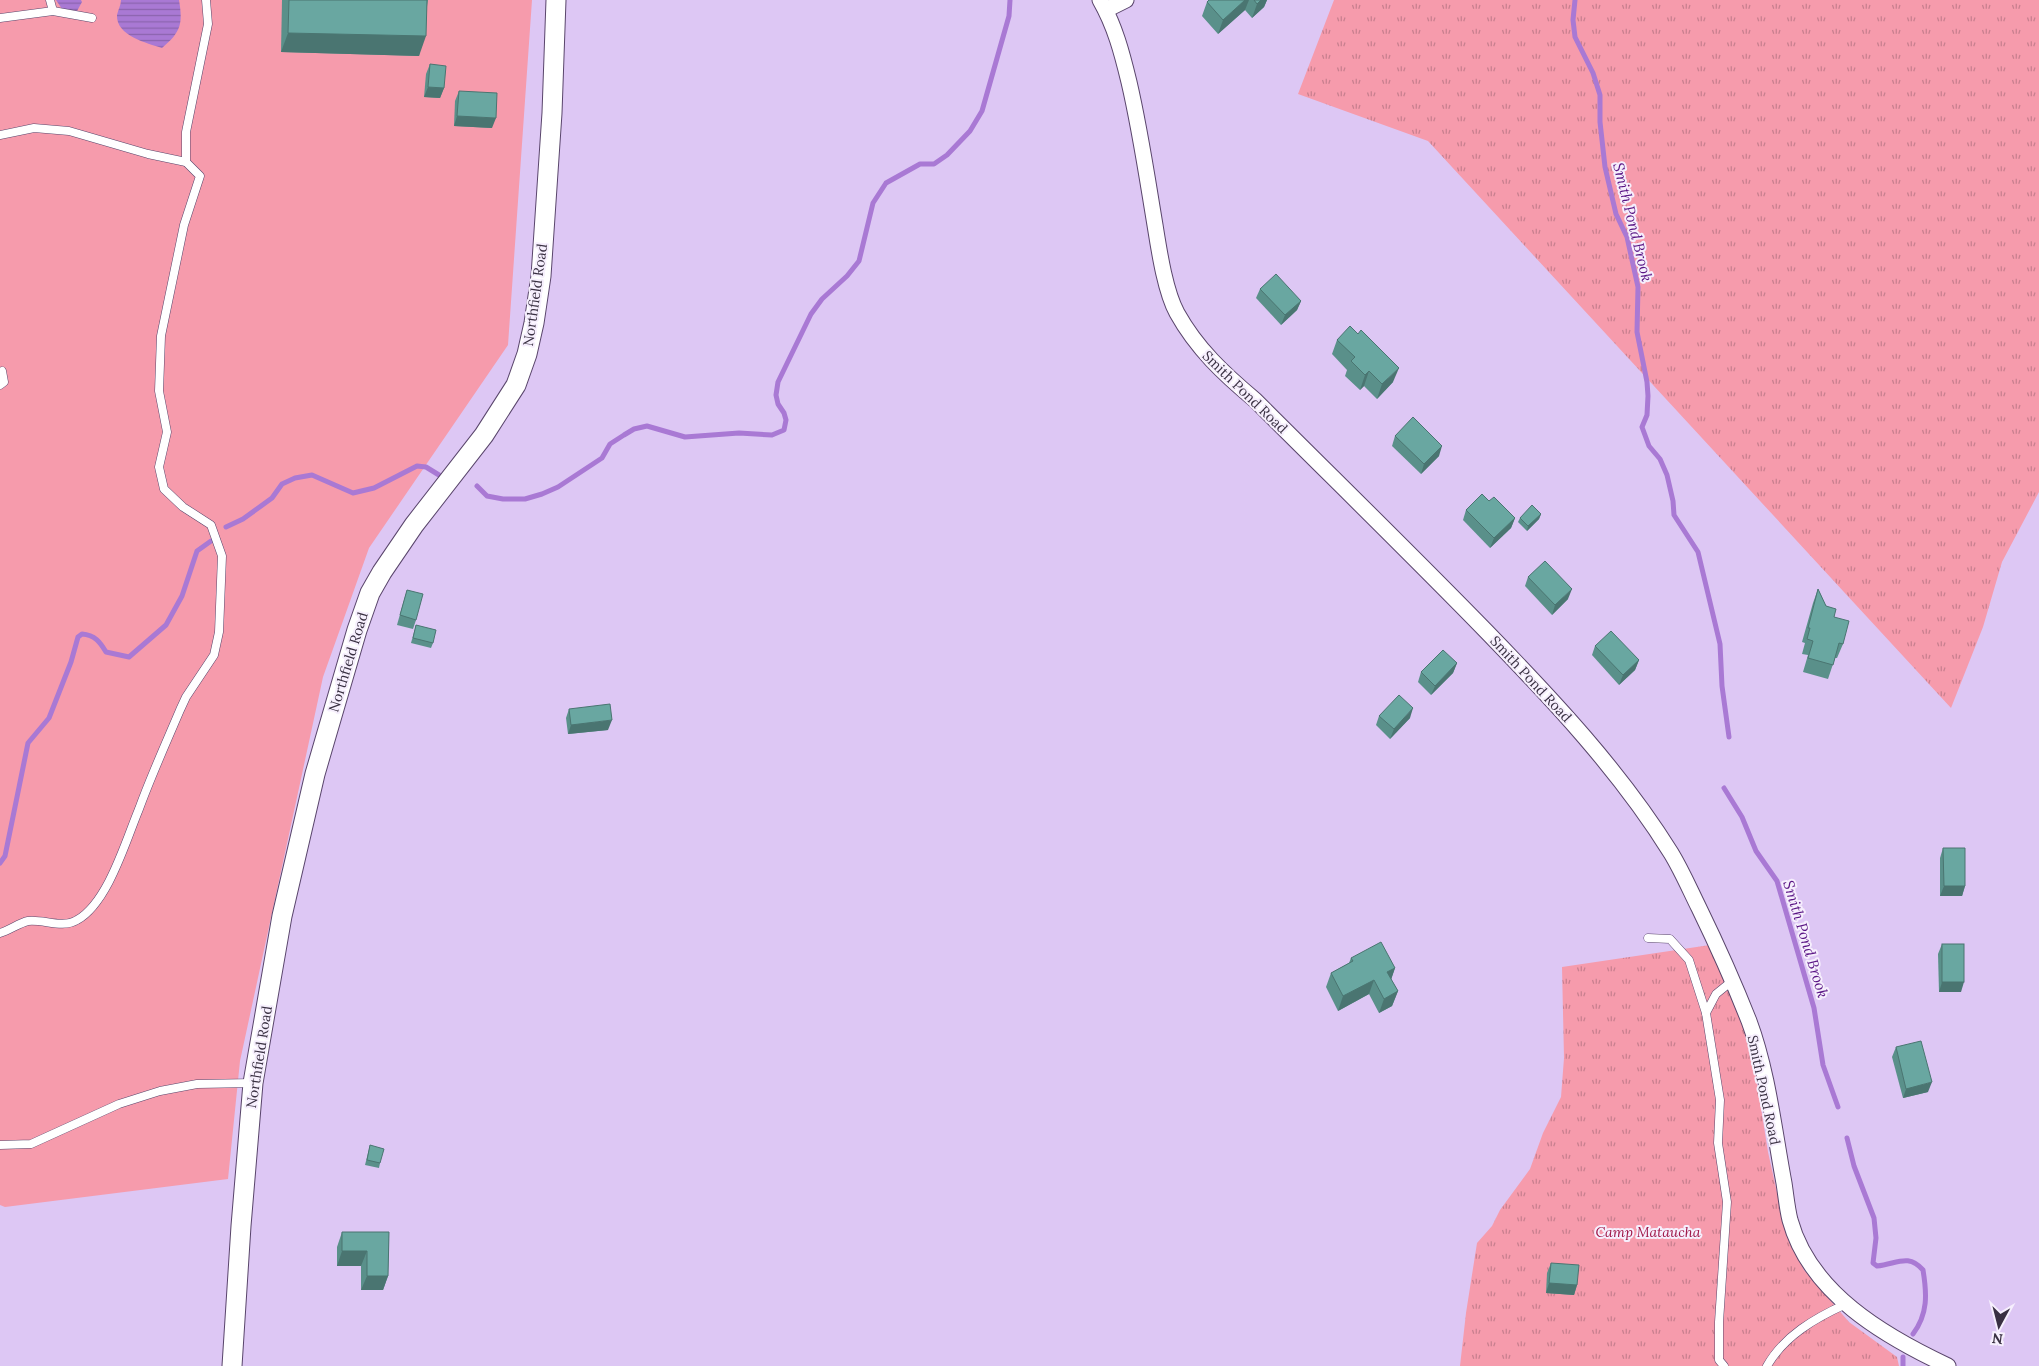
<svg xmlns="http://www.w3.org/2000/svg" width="2039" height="1366" font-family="Lora,serif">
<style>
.grass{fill:#f69bac}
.park{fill:url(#park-tufts)}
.water{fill:url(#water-rules)}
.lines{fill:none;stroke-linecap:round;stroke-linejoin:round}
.stream{stroke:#a979d4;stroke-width:5}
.service-casing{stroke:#59456b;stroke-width:9}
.minor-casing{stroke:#59456b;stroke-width:17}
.tertiary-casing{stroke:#59456b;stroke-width:21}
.service{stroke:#fff;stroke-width:8}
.minor{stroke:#fff;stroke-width:15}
.tertiary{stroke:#fff;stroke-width:19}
.wall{fill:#5a908a}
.shaded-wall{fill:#4a7571}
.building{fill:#69a7a1;stroke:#4a7571}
.labels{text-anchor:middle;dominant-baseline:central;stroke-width:4;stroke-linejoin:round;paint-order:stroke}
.street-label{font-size:14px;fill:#393042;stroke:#f6effd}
.park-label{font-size:14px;font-style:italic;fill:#9f1647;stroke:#f6effd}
.water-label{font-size:15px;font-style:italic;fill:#591484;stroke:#f6effd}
</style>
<defs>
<pattern id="park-tufts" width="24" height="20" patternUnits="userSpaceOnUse" patternTransform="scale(1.25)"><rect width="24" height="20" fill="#f69bac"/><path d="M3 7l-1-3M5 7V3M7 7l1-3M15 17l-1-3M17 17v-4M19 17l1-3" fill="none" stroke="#c87f8e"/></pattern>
<pattern id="water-rules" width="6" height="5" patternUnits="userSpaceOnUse" patternTransform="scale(1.25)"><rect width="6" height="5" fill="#a979d4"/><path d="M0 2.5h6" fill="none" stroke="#8b64ae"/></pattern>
</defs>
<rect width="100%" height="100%" fill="#ddc7f4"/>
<path class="grass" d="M0,0H532L508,345L369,548L323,677L240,1061L228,1179L5,1207L0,1205Z"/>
<g class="park">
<path d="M1334,0H2039V492L2002,562L1983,627L1951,708L1428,141L1298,94Z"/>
<path d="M1710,945L1751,1045L1768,1152L1784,1224L1804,1270L1849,1322L1897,1357L1899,1366H1460L1466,1313L1477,1243L1492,1226L1500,1210L1530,1169L1543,1133L1561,1097L1564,1058L1562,967Z"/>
</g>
<g class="water">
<path d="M56,0H81L82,2L77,11L62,9Z"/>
<path d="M121,0H179C183,24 181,32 162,48C147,43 116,36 117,15C118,10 121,5 121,0Z"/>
</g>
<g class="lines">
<g class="stream">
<path d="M1575,0L1573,20L1575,37L1593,73L1600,95V122L1605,167L1616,214L1627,237L1638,287L1637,332L1647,382L1648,396L1647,415L1642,427L1649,446L1660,459L1667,475L1673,501L1674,515L1698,552L1720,644L1722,686L1729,737"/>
<path d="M477,486L487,496L503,499H525L542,494L558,487L602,458L610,444L624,435L634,429L647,426L685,437L739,433L772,435L784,430L786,420L784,413L778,404L776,395L778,382L811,314L822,299L847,276L859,261L873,203L886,183L920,164H934L947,155L970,131L982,111L1009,16L1010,0"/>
<path d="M226,527L243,519L272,498L282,484L295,478L312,475L353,493L374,488L417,466L426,467L439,475"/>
<path d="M1724,788L1742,817L1756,851L1777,881L1814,1008L1823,1065L1838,1107"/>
<path d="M0,863L5,856L28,743L49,718L71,662L78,637L82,634C95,635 100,642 106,652L129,657L166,625L182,596L197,551L211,541"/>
<path d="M1847,1138L1854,1166L1874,1218L1876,1238L1873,1263L1877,1266C1897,1264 1908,1253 1923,1270C1927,1294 1928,1314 1913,1334"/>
<path d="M1903,1366V1357"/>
</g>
<g class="service-casing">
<g id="service">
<path d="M50,0L53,11"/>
<path d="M0,18L53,11L92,18"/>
<path d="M0,135L34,128L69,131L148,154L186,162"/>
<path d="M0,372L2,371L4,382L0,385"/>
<path d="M0,933C10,930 19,923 28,921C44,919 62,929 77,920C108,903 126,840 139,809C151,776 166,743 180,710L186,697L214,655L219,632L222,556L211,525L183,507L164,489L159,467L167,432L159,391L161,336L184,225L200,176L186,162V132L208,24L206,0"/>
<path d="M1648,938L1670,939L1689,960L1706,1013L1720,1100L1718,1143L1727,1202L1719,1322V1360L1724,1366"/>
<path d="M1706,1013L1716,994L1732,981"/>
<path d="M0,1145L31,1144L119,1104L160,1091L197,1084L253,1083"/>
<path d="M1767,1366C1784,1336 1815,1318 1846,1304"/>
</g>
</g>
<g class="minor-casing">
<g id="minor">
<path d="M1100,0C1115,26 1122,53 1129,82C1140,129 1147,177 1155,225C1159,250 1165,291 1177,313C1197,349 1224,374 1255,400C1332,477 1410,553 1486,631C1553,700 1620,771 1671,853C1682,871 1690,890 1699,908C1717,945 1734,983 1749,1021C1768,1072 1774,1130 1784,1183C1786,1196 1787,1208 1790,1220C1810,1293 1884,1336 1948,1366"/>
<path d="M1106,10L1126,0"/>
</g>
</g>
<g class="tertiary-casing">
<path id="tertiary" d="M232,1366L241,1226L253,1083L282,916L315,774L357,630L370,593L382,572L414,525L484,435L516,385L527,354L534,323L541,276L552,113L556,0"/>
</g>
<use href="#service" class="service"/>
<use href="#minor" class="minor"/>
<use href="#tertiary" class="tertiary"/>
</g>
<g class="wall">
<path d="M282,0H428L419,56L281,52Z"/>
<path d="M1209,0H1267L1264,7L1252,18L1245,10L1218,34L1202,16L1207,2Z"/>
<path d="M430,64L444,88L440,98L424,97L426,74Z"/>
<path d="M459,91L492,128L454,126L455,101Z"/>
<path d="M1260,289L1301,301L1297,310L1281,325L1256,298Z"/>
<path d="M1337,340L1393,382L1377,399L1364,386L1360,390L1345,376L1347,370L1332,354Z"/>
<path d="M1395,436L1439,456L1421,474L1392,446Z"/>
<path d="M1489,501L1515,518L1511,528L1490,548L1463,520L1466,510Z"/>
<path d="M1541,514L1539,519L1527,531L1518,522L1520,518Z"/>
<path d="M1528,577L1568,599L1552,615L1525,586Z"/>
<path d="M1818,589L1826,606L1834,617L1843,644L1837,658H1835L1828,679L1803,672L1808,655L1802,654L1805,643L1802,642L1813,603Z"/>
<path d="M407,590L416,620L413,629L397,625L404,600Z"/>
<path d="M416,625L433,643L431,648L411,643Z"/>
<path d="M1595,646L1639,660L1635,670L1619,685L1592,655Z"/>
<path d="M1457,663L1453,673L1431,695L1418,682L1421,672Z"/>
<path d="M569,709L608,730L568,734L566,718Z"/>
<path d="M1379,716L1410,718L1390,739L1376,725Z"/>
<path d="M1943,848L1965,886L1962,896H1940V858Z"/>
<path d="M1942,944L1961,992H1939L1938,954Z"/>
<path d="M1351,958L1395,968L1391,979L1398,991L1392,1006L1379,1013L1369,994L1338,1011L1326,987L1331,973L1349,963Z"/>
<path d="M1896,1047L1928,1092L1903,1098L1892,1057Z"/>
<path d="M370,1145L380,1163L379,1168L365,1165Z"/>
<path d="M342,1232H389L388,1276L383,1290H361V1266H337V1247Z"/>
<path d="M1551,1263L1577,1285L1574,1295L1546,1293L1547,1273Z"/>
</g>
<g class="shaded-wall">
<path d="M1245,0H1249L1245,10L1218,34L1223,20Z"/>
<path d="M1261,0H1267L1264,7L1252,18L1257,4Z"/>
<path d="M288,33L426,36L419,56L281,52Z"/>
<path d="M428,87L444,88L440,98L424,97Z"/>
<path d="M457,116L496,118L492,128L454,126Z"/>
<path d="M1301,301L1297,310L1281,325L1285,315Z"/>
<path d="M1399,368L1393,382L1377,399L1382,384Z"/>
<path d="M1369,371L1364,386L1360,390L1365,375Z"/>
<path d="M1442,446L1439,456L1421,474L1424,464Z"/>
<path d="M1541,514L1539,519L1527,531L1528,526Z"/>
<path d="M1515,518L1511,528L1490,548L1494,538Z"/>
<path d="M1572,589L1568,599L1552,615L1555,605Z"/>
<path d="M1639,660L1635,670L1619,685L1623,675Z"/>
<path d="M1457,663L1453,673L1431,695L1435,686Z"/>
<path d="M1413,708L1410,718L1390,739L1394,729Z"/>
<path d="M612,720L608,730L568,734L571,725Z"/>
<path d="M1944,886H1965L1962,896H1940Z"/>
<path d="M1395,968L1390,983L1387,972Z"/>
<path d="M1374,980L1369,994L1338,1011L1343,996Z"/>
<path d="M1942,982H1964L1961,992H1939Z"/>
<path d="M1398,991L1392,1006L1379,1013L1384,999Z"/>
<path d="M1932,1082L1928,1092L1903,1098L1906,1089Z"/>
<path d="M342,1251H367L361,1266H337Z"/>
<path d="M367,1276H388L383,1290H361Z"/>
<path d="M1549,1283L1577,1285L1574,1295L1546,1293Z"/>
</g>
<g class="building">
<path d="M289,0H427L426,36L288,33Z"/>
<path d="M1209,0H1245L1223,20L1207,2Z"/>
<path d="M1254,0H1261L1257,4Z"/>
<path d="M430,64L446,66L444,88L428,87Z"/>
<path d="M459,91L497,93L496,118L457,116Z"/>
<path d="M1276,274L1301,301L1285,315L1260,289Z"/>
<path d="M1350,326L1358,334L1361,330L1399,368L1382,384L1369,371L1365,375L1351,361L1355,357L1337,340Z"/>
<path d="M1413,417L1442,446L1424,464L1395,436Z"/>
<path d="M1482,494L1489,501L1494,497L1515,518L1494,538L1466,510Z"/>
<path d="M1532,505L1541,514L1528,526L1520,518Z"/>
<path d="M1545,561L1572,589L1555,605L1528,577Z"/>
<path d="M1818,589L1826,606L1836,609L1834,617L1849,621L1843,644L1839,643L1833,665L1808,658L1813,641L1807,639L1810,628H1808Z"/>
<path d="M407,590L423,594L416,620L400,615Z"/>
<path d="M416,625L436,630L433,643L413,638Z"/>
<path d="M1611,631L1639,660L1623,675L1595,646Z"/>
<path d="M1443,650L1457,663L1435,686L1421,672Z"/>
<path d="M1399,695L1413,708L1394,729L1379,716Z"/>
<path d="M610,704L612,720L571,725L569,709Z"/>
<path d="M1943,848H1965V886H1944Z"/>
<path d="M1381,942L1395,968L1387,972L1398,991L1384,999L1374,980L1343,996L1331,973L1353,961L1351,958Z"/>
<rect x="1942" y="944" width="22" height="38"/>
<path d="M1921,1041L1932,1082L1906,1089L1896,1047Z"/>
<path d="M370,1145L384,1149L380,1163L367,1160Z"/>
<path d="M342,1232H389L388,1276H367V1251H342Z"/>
<path d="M1551,1263L1579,1265L1577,1285L1549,1283Z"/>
</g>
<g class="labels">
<g class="street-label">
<text transform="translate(535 295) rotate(-82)">Northfield Road</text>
<text transform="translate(1245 392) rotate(44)">Smith Pond Road</text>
<text transform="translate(348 662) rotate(-73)">Northfield Road</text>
<text transform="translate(1531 679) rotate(47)">Smith Pond Road</text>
<text transform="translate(259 1057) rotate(-81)">Northfield Road</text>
<text transform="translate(1764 1090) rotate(78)">Smith Pond Road</text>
</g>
<g class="park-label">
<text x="1648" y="1232">Camp Mataucha</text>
</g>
<g class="water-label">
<text transform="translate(1633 222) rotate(76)">Smith Pond Brook</text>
<text transform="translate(1806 939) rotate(73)">Smith Pond Brook</text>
</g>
</g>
<g transform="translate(1999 1326) rotate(187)" stroke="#f6effd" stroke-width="4" paint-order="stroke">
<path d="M0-4L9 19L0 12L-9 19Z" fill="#393042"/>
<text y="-8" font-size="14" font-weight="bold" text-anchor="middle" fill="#393042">N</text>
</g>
</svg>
